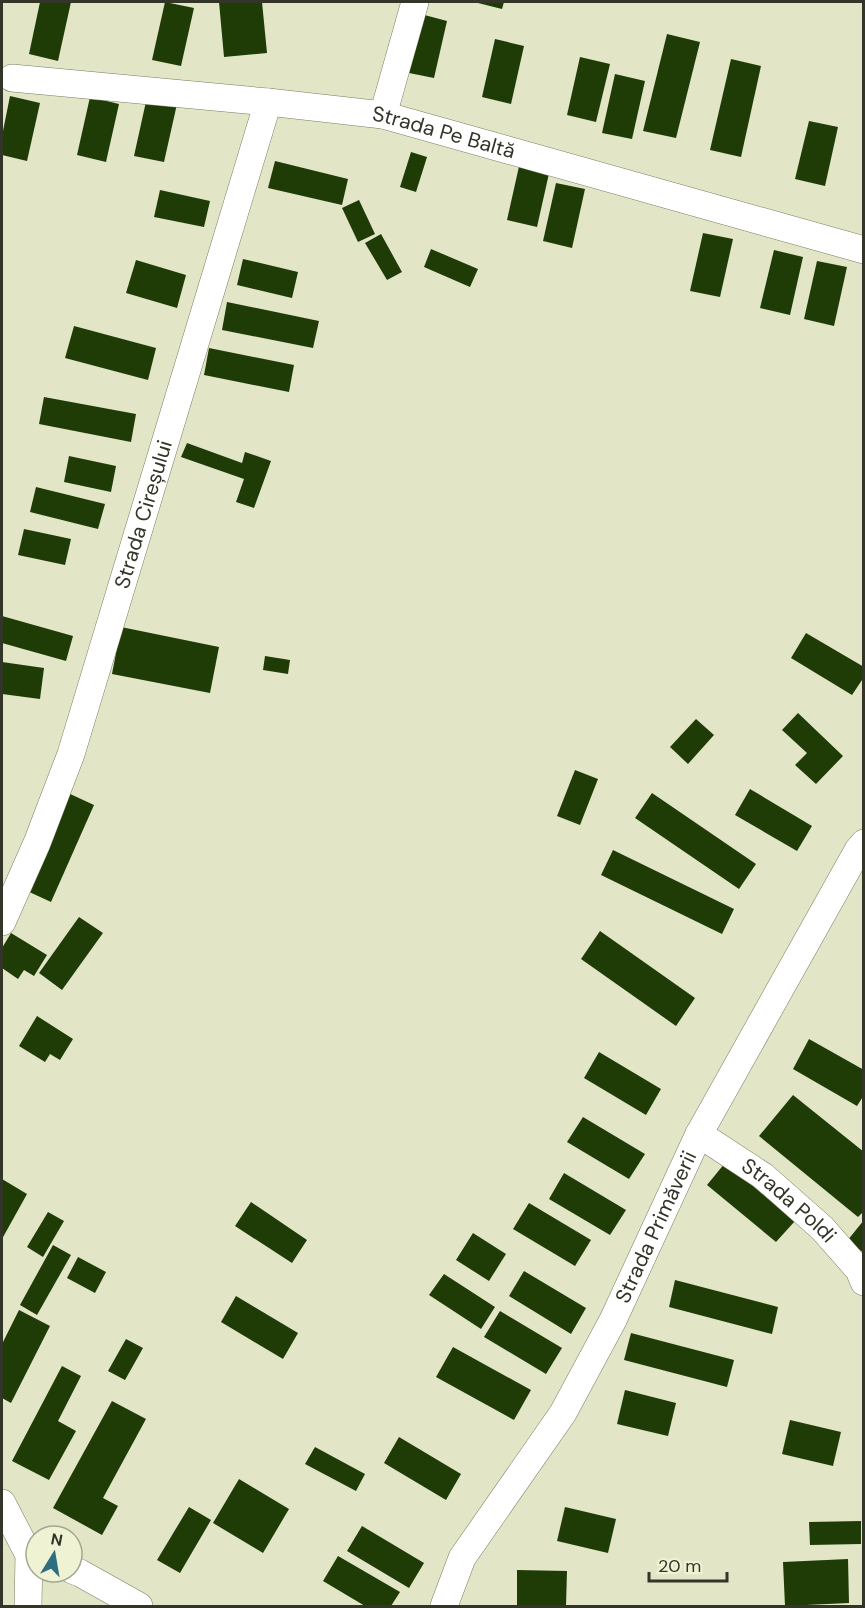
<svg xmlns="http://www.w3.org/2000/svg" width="865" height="1608" font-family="'DM Sans',sans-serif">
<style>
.building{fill:#1f3c07}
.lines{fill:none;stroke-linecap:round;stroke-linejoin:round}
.street-casing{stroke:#797c61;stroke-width:28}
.street{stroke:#fff;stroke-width:27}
.labels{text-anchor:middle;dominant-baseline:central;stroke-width:6;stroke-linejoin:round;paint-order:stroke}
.street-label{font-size:21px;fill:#333529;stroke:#eff3d4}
</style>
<rect width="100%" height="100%" fill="#e2e6c7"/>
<g class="building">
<path d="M40,2H71L58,61L29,54Z"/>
<path d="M165,2L194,8L181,66L152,60Z"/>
<path d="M219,2H262L267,53L224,57Z"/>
<path d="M479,2H504L502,9L478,3Z"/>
<path d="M417,13L447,21L434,78L404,72Z"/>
<path d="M667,34L700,42L676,138L643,131Z"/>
<path d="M495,39L524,46L511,104L482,97Z"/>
<path d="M580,57L610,64L596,122L567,115Z"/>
<path d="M731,59L761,66L741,157L710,150Z"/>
<path d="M615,74L645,81L632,139L602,133Z"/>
<path d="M10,96L40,103L27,161L2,155V136Z"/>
<path d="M90,97L119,104L106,162L77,155Z"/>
<path d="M147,97L177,104L164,162L134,156Z"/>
<path d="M809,121L838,127L825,186L795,179Z"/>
<path d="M411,152L427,157L416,192L400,187Z"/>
<path d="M275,161L348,179L342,205L268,188Z"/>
<path d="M520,162L550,169L537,227L507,220Z"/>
<path d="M556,183L585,189L572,248L543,241Z"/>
<path d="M160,190L210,201L204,227L154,217Z"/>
<path d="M359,200L375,234L358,242L342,208Z"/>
<path d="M703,233L733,239L720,297L690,291Z"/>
<path d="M381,234L402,272L387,280L365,243Z"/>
<path d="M431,249L478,269L470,287L424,267Z"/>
<path d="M774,250L803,257L790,315L760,308Z"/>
<path d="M243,259L298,272L292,298L237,285Z"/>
<path d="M136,260L186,275L177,308L126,293Z"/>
<path d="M817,261L847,267L834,326L804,319Z"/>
<path d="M227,302L319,321L313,348L222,330Z"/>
<path d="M74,326L156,348L148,380L65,358Z"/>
<path d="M209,348L294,365L289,392L204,375Z"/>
<path d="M44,397L136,414L131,442L39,424Z"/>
<path d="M187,443L242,463L245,452L271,461L254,508L236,502L244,479L181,457Z"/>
<path d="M69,456L116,466L111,492L64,482Z"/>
<path d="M36,487L105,504L98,529L30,512Z"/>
<path d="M24,529L71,539L65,565L18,555Z"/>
<path d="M2,616L73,636L66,661L2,643Z"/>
<path d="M121,627L219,647L210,693L112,674Z"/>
<path d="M806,633L864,667V677L852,695L791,658Z"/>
<path d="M265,656L290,660L288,674L263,670Z"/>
<path d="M2,662L44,668L40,699L2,694Z"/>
<path d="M798,713L843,756L816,784L795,765L807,753L782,730Z"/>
<path d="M696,719L714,735L688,764L670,747Z"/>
<path d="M575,770L598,779L580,825L557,816Z"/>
<path d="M750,789L812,826L797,851L735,815Z"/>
<path d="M68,793L94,805L51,902L25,890Z"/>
<path d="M652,793L756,864L739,889L635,818Z"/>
<path d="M613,850L734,909L722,934L601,875Z"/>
<path d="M79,917L103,933L62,990L39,973Z"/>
<path d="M600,931L695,998L676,1026L581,959Z"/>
<path d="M11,933L47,955L34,976L24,970L18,979L2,968V948Z"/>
<path d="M37,1016L73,1039L60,1060L50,1054L45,1062L19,1046Z"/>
<path d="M809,1039L864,1070V1095L857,1106L793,1069Z"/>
<path d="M599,1052L661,1089L646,1115L584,1078Z"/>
<path d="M793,1095L864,1152V1211L858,1217L759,1136Z"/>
<path d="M583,1117L645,1154L629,1179L567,1142Z"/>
<path d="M725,1163L795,1221L776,1242L707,1185Z"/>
<path d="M564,1173L626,1210L610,1235L549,1199Z"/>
<path d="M2,1179L27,1194L2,1239Z"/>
<path d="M251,1202L307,1240L292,1263L235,1226Z"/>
<path d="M529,1203L591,1240L575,1266L513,1229Z"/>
<path d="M48,1212L64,1221L43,1257L27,1247Z"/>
<path d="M864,1220V1253L847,1241Z"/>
<path d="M473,1233L506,1254L489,1281L456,1260Z"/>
<path d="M53,1245L71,1255L37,1315L20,1305Z"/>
<path d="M78,1257L106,1272L95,1293L67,1278Z"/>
<path d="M524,1271L586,1308L571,1334L509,1296Z"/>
<path d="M444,1274L495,1307L481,1329L429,1295Z"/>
<path d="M675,1280L778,1307L772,1334L669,1307Z"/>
<path d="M236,1296L298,1333L283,1359L221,1322Z"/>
<path d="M19,1310L50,1326L11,1403L2,1398V1344Z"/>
<path d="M500,1311L562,1348L546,1374L484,1337Z"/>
<path d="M631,1333L734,1360L727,1387L624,1360Z"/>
<path d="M126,1339L143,1348L125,1380L108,1371Z"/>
<path d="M453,1347L531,1390L514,1420L436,1377Z"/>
<path d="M62,1366L81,1376L58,1421L76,1431L49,1480L12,1461Z"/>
<path d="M625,1390L676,1403L668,1436L617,1424Z"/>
<path d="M112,1401L146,1419L103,1498L118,1506L102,1535L53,1508Z"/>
<path d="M790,1420L841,1432L833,1466L782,1454Z"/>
<path d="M399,1437L461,1474L446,1500L384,1463Z"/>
<path d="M315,1447L365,1474L356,1491L305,1464Z"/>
<path d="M239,1479L289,1509L263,1553L213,1523Z"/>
<path d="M189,1507L211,1520L180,1573L157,1560Z"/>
<path d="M565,1507L616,1519L608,1553L557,1541Z"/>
<path d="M861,1521V1544L810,1545L809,1522Z"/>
<path d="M362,1526L424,1563L409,1588L347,1551Z"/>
<path d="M338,1556L400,1592L391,1606H365L323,1581Z"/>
<path d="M848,1559L849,1603L785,1606L783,1562Z"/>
<path d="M517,1570L567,1571L566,1606H517Z"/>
</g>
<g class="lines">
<g class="street-casing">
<g id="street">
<path id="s1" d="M12,78L268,102L383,115L864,250"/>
<path d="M383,115L415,2"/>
<path id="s2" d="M2,922L37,843L71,754L268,102"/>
<path id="s3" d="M699,1134L763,1176L822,1228L859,1270L864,1282"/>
<path d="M2,1503L29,1555L28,1606"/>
<path d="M72,1570L80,1573L139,1606"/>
<path id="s4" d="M444,1606L462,1558L563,1413L613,1320L699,1134L858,850L864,843"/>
</g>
</g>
<use href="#street" class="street"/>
</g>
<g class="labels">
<g class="street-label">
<text stroke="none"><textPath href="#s1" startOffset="436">Strada Pe Baltă</textPath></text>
<text stroke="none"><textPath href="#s2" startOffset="432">Strada Cireșului</textPath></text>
<text stroke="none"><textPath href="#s3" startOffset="112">Strada Poldi</textPath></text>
<text stroke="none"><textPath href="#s4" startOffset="436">Strada Primăverii</textPath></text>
</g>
</g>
<rect width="865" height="1608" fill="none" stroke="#333529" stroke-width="6"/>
<g transform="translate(54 1554) rotate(11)"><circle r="28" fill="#eff3d4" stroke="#a4a790" stroke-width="1.5"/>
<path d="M0-4.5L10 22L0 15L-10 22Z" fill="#2d6e81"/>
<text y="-9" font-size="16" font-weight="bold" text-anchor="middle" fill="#333529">N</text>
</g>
<path d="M649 1572v9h78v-9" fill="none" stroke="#333529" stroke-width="3"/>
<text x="658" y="1572" font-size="18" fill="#333529" stroke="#eff3d4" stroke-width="4.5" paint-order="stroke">20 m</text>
</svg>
